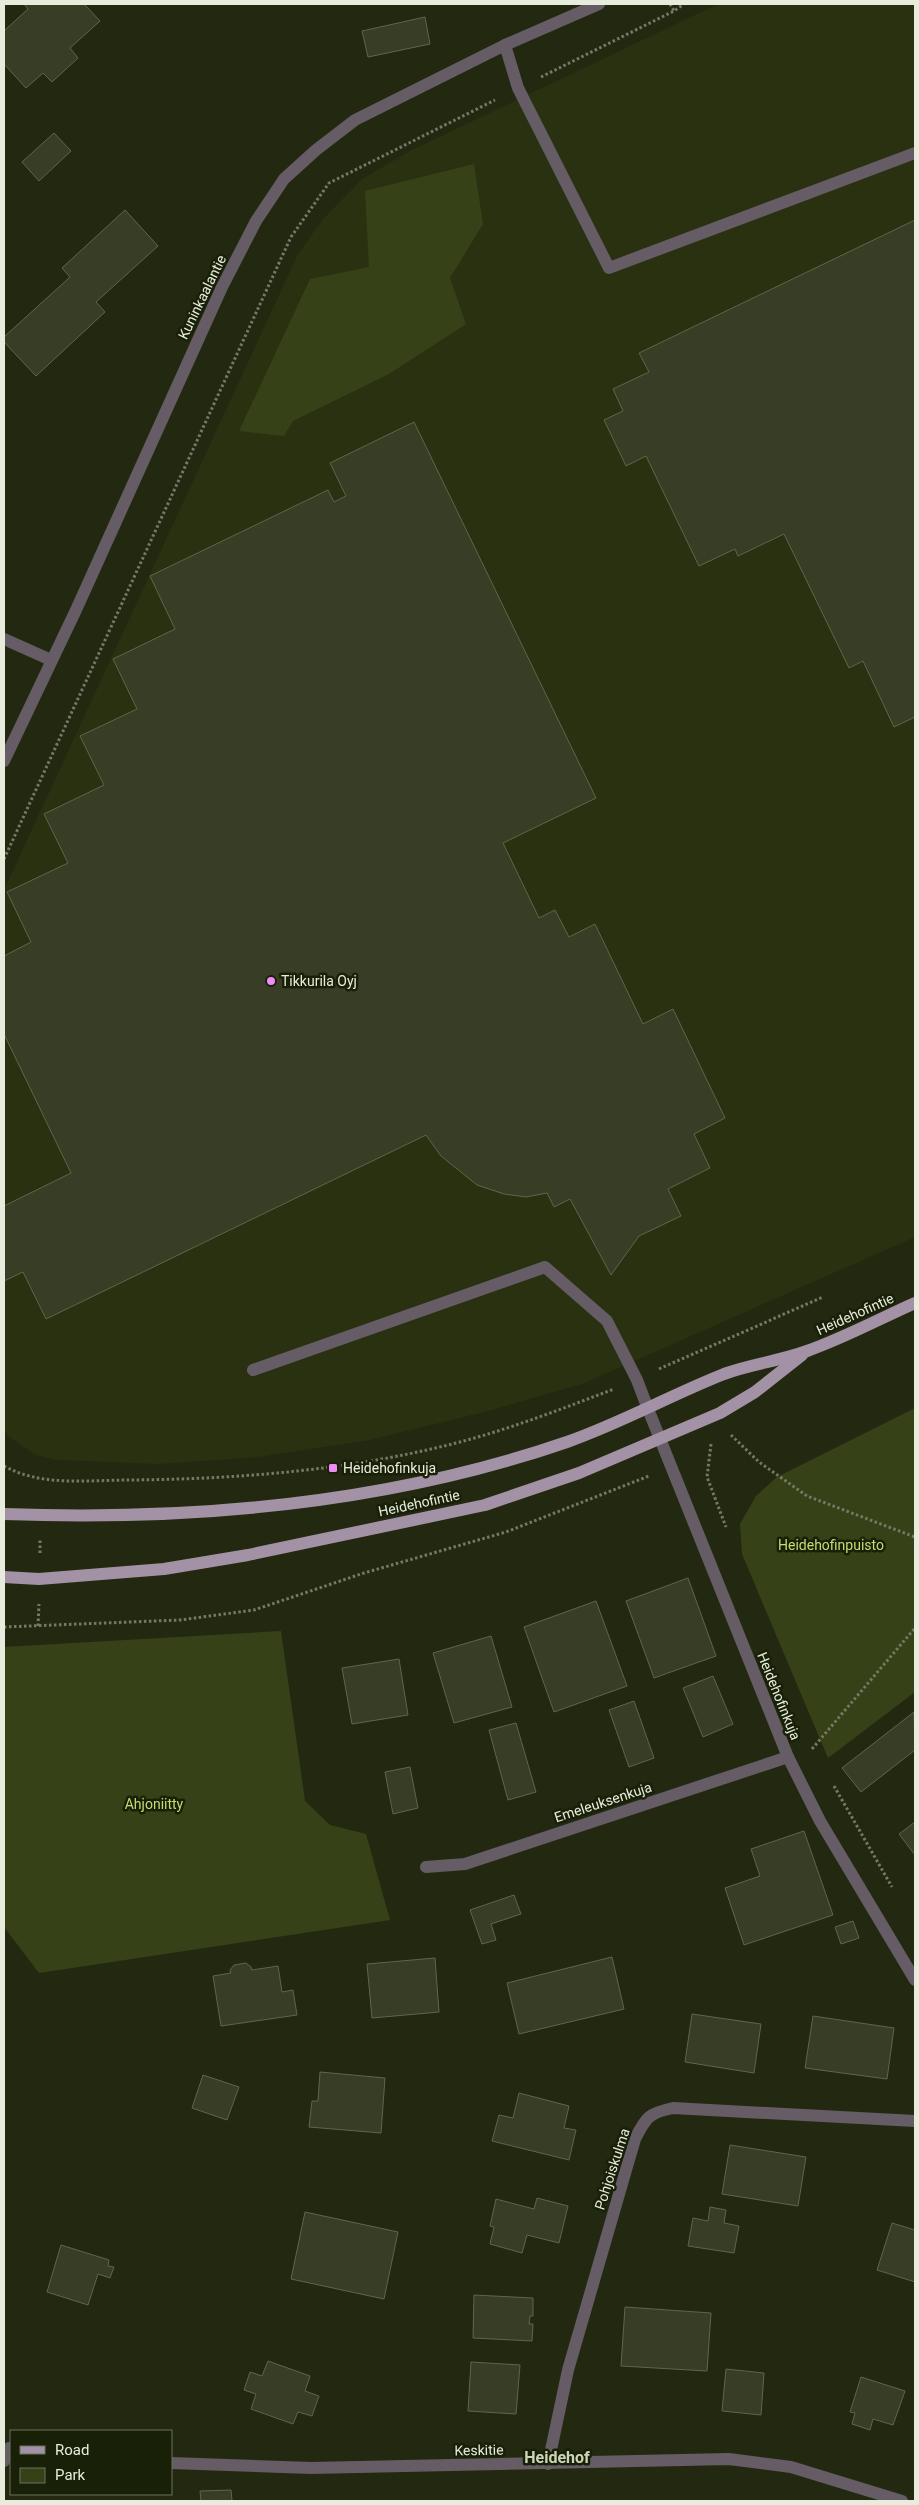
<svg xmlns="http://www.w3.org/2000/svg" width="919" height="2505" font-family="Roboto,sans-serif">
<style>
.built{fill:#293111}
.green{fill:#374117}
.building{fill:#373e25;stroke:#5e664b}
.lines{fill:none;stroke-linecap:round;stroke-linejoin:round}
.path{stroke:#757a66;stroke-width:3;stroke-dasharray:2.5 2.5;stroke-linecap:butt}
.lane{stroke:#655c65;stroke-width:12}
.street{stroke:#655c65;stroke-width:12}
.primary{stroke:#a391a5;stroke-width:12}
.poi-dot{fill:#ef8bf7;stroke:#192008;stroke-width:2}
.labels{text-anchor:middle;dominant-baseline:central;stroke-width:5;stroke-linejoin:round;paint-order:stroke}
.street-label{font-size:14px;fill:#e7ecdd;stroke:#192008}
.poi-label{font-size:14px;fill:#e7ecdd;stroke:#192008;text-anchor:start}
.park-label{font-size:14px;fill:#c2de72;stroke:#192008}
.quarter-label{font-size:16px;font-weight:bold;fill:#ccd5b7;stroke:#192008}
</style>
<rect width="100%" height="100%" fill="#232911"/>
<path class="built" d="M718,4H915V1237L582,1384L488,1411L370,1440L258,1457L158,1464L57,1460L36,1455L9,1437L4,1429V890L297,256L322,220L362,179L410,151Z"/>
<g class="green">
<path d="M474,164L483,224L450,278L466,324L389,374L293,421L284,436L239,431L310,279L369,267L365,191Z"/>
<path d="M915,1408V1692L828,1758L742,1554L740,1524L756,1496L777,1477Z"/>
<path d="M281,1631L305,1801L330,1825L366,1834L390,1920L39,1973L4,1927V1647Z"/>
</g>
<g class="building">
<path d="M24,4H87L85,5L100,21L70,48L78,58L52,82L43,73L26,88L4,64V31L28,9Z"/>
<path d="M425,17L430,44L368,57L362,31Z"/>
<path d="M54,133L71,151L39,181L22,162Z"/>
<path d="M125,210L158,246L96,302L105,312L36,376L4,342V337L70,277L62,268Z"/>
<path d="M915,220V717L894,727L863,661L849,668L784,534L738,556L735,549L699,566L646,456L626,466L604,420L623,411L613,389L649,372L639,353Z"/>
<path d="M414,422L596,798L503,843L539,918L555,910L569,937L595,924L643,1024L673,1009L725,1118L694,1134L710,1168L668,1189L681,1216L639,1236L611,1275L570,1199L554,1207L547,1193L526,1197L504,1194L477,1185L441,1156L426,1135L46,1319L23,1272L4,1281V1206L71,1173L4,1034V956L31,942L7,892L68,863L44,814L104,785L80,736L137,709L113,659L175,629L150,576L328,490L334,502L346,496L330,463Z"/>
<path d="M688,1578L716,1656L654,1678L626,1601Z"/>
<path d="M596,1601L627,1686L554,1712L524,1627Z"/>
<path d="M491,1636L512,1707L454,1723L433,1653Z"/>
<path d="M399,1659L408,1715L352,1724L342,1668Z"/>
<path d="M713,1676L733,1724L703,1737L683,1688Z"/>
<path d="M634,1701L654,1758L629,1767L609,1710Z"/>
<path d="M914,1712L915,1750L861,1792L842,1768Z"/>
<path d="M516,1723L536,1792L508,1800L489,1730Z"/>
<path d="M410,1767L418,1808L393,1814L385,1772Z"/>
<path d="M915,1822V1855L899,1834Z"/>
<path d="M804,1831L833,1915L744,1945L725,1888L760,1876L751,1849Z"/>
<path d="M514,1895L521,1914L491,1924L496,1940L482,1944L470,1910Z"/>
<path d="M853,1921L859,1938L841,1944L835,1927Z"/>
<path d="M612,1957L624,2009L519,2034L507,1983Z"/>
<path d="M435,1958L439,2012L372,2018L367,1964Z"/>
<path d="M246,1963L251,1967L252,1970L278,1966L282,1992L293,1990L297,2015L221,2026L213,1976L231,1973L230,1970L234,1965Z"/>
<path d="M692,2014L761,2024L754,2073L685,2062Z"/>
<path d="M813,2016L894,2028L887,2079L805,2068Z"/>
<path d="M320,2072L385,2078L381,2133L309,2127L312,2101H318Z"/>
<path d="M203,2075L239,2087L227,2120L192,2108Z"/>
<path d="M519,2093L569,2106L564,2128L576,2130L569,2160L492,2141L499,2115L513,2118Z"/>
<path d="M730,2145L806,2157L798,2206L722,2194Z"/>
<path d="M537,2198L568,2206L559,2243L527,2235L522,2253L490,2244L494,2227L490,2226L496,2199L534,2209Z"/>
<path d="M710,2207L726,2210L724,2223L739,2226L734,2253L688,2246L693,2218L708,2221Z"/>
<path d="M305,2212L398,2232L384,2299L291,2279Z"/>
<path d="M892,2223L915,2230V2282L877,2270Z"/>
<path d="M61,2245L109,2260L108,2266L114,2267L110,2278L98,2274L88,2305L47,2292Z"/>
<path d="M474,2295L533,2298V2316H530L529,2324H533L532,2341L473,2338Z"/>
<path d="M625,2307L711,2313L707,2371L621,2366Z"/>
<path d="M268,2361L310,2376L305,2391L319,2396L312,2416L298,2412L293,2424L251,2409L256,2394L244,2390L250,2372L262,2376Z"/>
<path d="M471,2362L520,2365L516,2414L468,2411Z"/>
<path d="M726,2369L764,2373L761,2415L722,2411Z"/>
<path d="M861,2377L905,2391L893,2425L873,2419L870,2430L852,2424L855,2413L850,2412Z"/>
<path d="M231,2490L232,2501H201L200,2491Z"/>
</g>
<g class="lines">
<g class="path">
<path d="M670,4L674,11"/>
<path d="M541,77L674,11L684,4"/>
<path d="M4,859L291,237L329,183L495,100"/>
<path d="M659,1369L823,1297"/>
<path d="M731,1435L759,1462L807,1496L915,1537"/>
<path d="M711,1444L707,1477L726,1527"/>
<path d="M4,1466C42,1487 87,1480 130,1480C241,1479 352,1470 460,1442C513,1428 564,1408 614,1389"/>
<path d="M40,1553V1539"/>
<path d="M38,1626L39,1604"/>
<path d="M4,1627L180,1620L254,1610L364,1573L506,1532L649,1476"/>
<path d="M812,1749L915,1628"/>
<path d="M834,1786L892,1887"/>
</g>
<g class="lane">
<path d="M505,45L518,88L609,268L915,153"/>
<path d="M253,1370L545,1267L607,1321L637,1380L648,1409"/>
</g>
<g class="street">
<path d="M4,639L51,660"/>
<path d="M4,761L76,610L222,287L256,221L284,179L316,150L355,120L505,45L599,4"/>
<path d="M648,1409L788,1757L820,1821L915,1980"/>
<path d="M426,1867L465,1864L788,1757"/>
<path d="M4,2461L9,2448"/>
<path d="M171,2463L311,2468L729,2459L791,2467L902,2501"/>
<path d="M548,2464L568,2370L635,2139C646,2117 649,2113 673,2108L915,2121"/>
</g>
<g class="primary">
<path d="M4,1514C193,1521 387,1504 567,1442C621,1423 671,1395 724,1374C751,1364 780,1361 807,1351C844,1338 879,1319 915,1303"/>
<path d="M4,1577L39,1579L164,1569L248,1555L485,1505L579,1473L720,1413L755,1392L802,1355"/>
</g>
</g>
<g class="poi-dot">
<circle cx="271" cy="981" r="5"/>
<rect x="328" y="1463" width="10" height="10" rx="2.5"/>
</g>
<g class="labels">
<g class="street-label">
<text transform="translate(202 297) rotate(-64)">Kuninkaalantie</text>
<text transform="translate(855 1314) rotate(-24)">Heidehofintie</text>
<text transform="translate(419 1503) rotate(-12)">Heidehofintie</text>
<text transform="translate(779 1696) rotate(68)">Heidehofinkuja</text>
<text transform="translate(603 1802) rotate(-18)">Emeleuksenkuja</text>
<text transform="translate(612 2169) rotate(-72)">Pohjoiskulma</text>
<text transform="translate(479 2450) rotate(-1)">Keskitie</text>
</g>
<g class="poi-label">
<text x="281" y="981">Tikkurila Oyj</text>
<text x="343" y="1468">Heidehofinkuja</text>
</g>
<g class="park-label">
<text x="831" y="1545">Heidehofinpuisto</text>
<text x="154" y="1804">Ahjoniitty</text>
</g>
<g class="quarter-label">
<text x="557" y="2457">Heidehof</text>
</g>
</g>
<rect width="919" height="2505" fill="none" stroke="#e7ecdd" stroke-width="10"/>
<rect x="10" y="2430" width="162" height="65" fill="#192008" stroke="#6b725d"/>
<rect x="20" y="2446" width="25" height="8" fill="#a391a5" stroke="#6b725d"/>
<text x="55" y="2455" font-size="15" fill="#e7ecdd">Road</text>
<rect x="20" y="2468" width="25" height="15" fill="#374117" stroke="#6b725d"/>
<text x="55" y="2480" font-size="15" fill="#e7ecdd">Park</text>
</svg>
